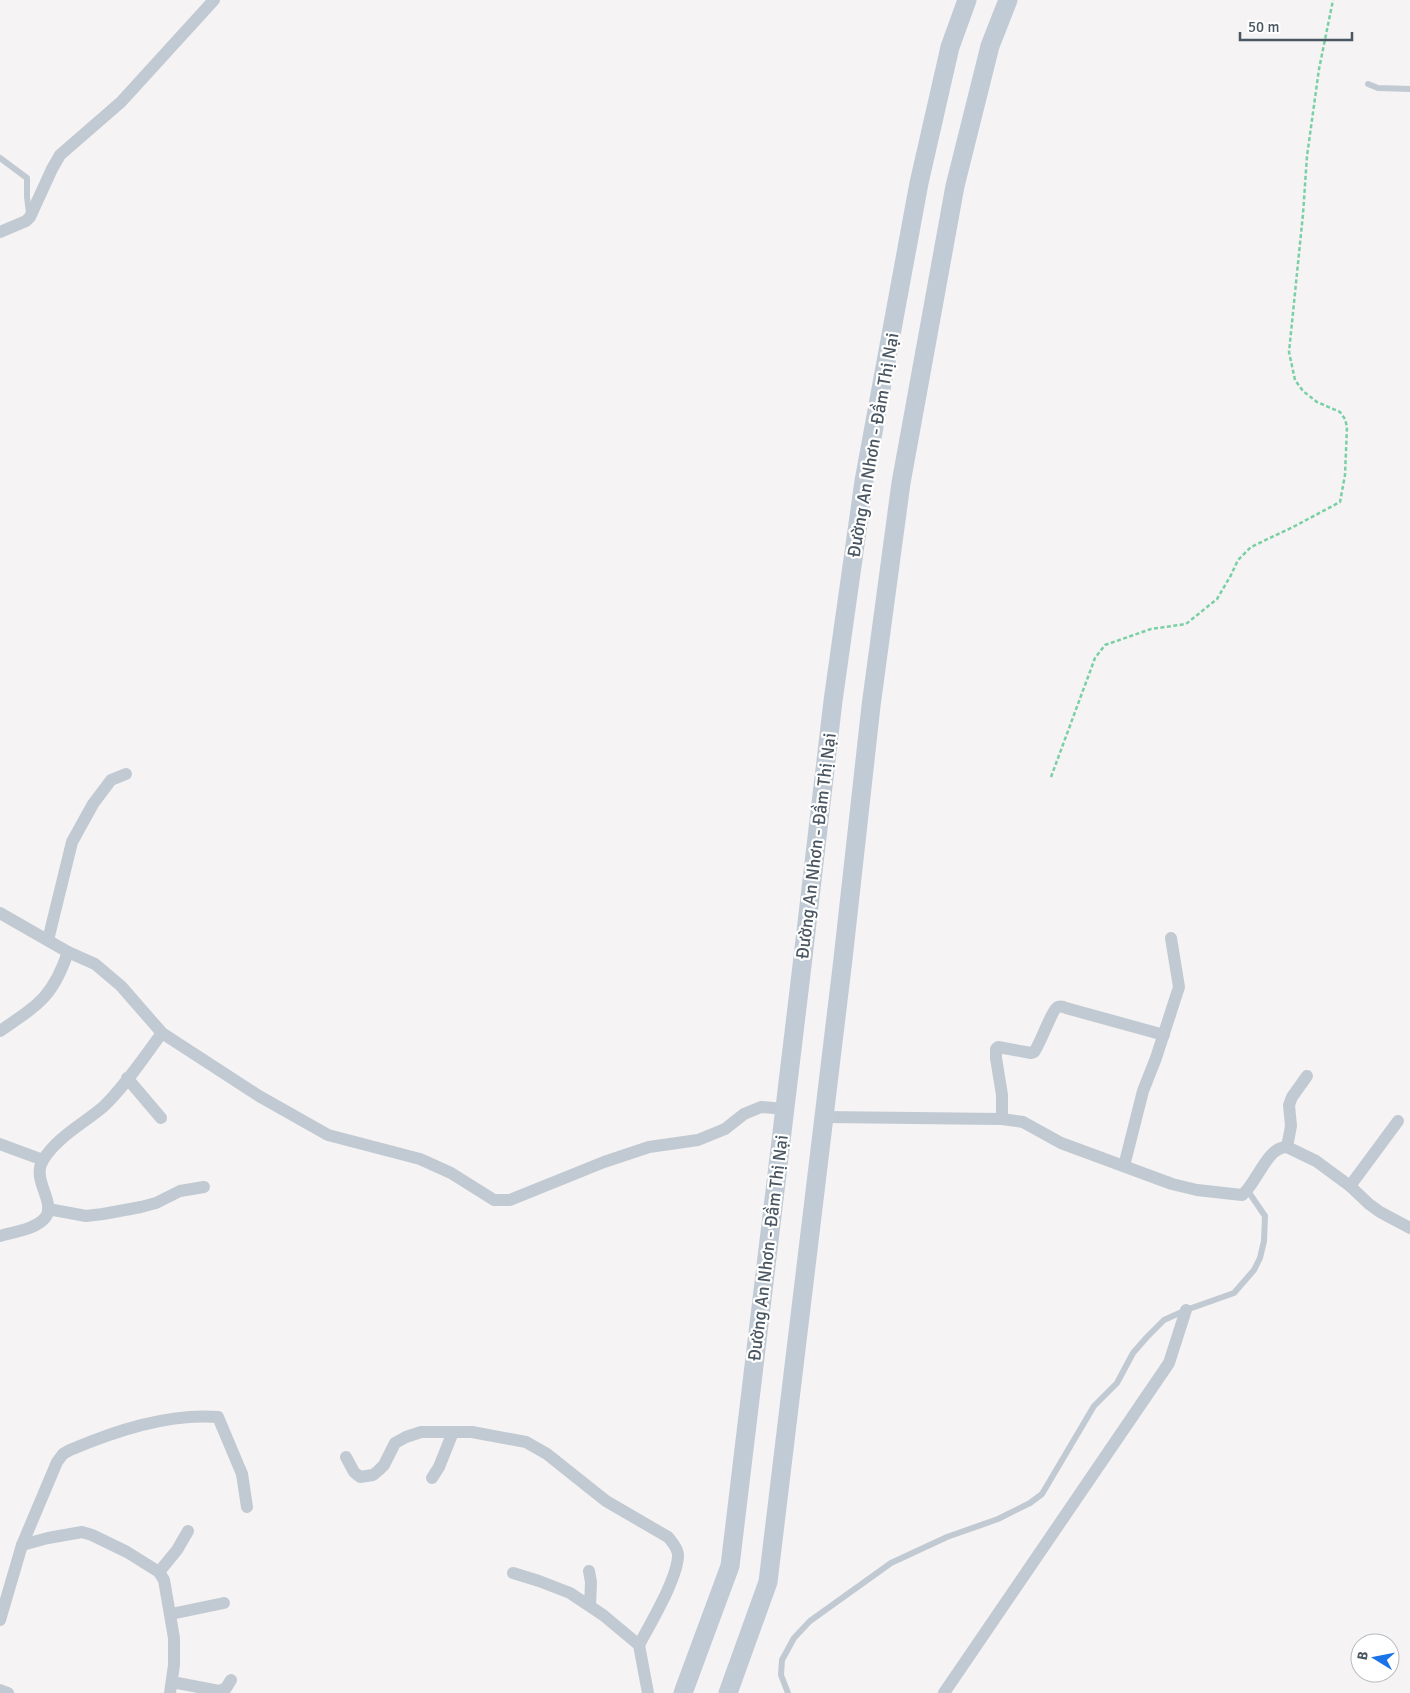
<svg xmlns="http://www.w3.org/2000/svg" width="1410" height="1693" font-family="Signika,sans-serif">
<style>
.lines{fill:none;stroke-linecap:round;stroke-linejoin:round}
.path{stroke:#7ad0a6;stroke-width:2.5;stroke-dasharray:4 2.5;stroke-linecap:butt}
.service{stroke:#c1cad2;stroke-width:6}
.minor{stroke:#c1cad2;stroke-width:12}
.secondary{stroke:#c1cbd6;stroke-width:19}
.labels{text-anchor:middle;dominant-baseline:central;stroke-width:4.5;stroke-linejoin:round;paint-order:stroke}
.street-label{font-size:18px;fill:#4a5661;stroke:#fff}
</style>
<rect width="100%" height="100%" fill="#f5f3f3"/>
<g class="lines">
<path class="path" d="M1051,777L1095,658L1105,645L1151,629L1186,624L1217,599L1231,575L1238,560L1251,547L1295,526L1340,502L1345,475L1347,427L1345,419L1340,412L1317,402L1303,391L1295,380L1289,352L1303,214L1307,156L1319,69L1333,0"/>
<g class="service">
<path d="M1368,84L1378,88L1410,89"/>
<path d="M0,158L27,178V197L29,213"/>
<path d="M788,1693L781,1675L782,1660L794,1638L810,1621L891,1563L947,1537L998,1519L1030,1503L1042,1494L1094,1406L1117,1383L1133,1353L1147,1337L1164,1320L1186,1310L1234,1293L1254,1270L1260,1258L1264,1241L1265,1216L1248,1191"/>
</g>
<g class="minor">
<path d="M0,232L26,221L30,217L52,169L60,155L121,102L214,0"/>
<path d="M0,913L68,952L95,964L121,986L162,1033L259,1096L328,1135L420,1159L451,1173L494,1200H510L604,1162L649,1147L698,1140L725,1129L744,1114L761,1107L785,1109"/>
<path d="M48,940L72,842L93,804L111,780L126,774"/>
<path d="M0,1031C38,1005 53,997 68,952"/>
<path d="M127,1078L161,1118"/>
<path d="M824,1117L1002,1119L1023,1122L1061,1143L1172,1184L1197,1190L1242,1195C1256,1185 1267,1146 1287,1147L1316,1161L1350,1186L1369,1204L1380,1212L1410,1228"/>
<path d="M1002,1119V1095L996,1058V1049L998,1047L1031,1053L1034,1052C1040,1045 1052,1009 1058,1007C1061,1006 1064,1007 1066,1008L1164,1035"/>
<path d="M0,1144L43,1160"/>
<path d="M1287,1147L1291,1126L1289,1105L1292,1097L1307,1076"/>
<path d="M1124,1166L1143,1091L1156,1058L1179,987L1171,938"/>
<path d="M1350,1186L1398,1121"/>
<path d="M48,1209L86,1216L103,1214L141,1207L156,1203L180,1191L204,1187"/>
<path d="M0,1236C13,1232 32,1230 43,1220C60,1205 30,1181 43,1160C57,1137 83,1124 103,1107C125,1086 144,1057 162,1033"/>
<path d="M346,1457L354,1472L360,1477L373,1475L379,1470L384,1465L395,1443L406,1437L421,1432H472L526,1442L547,1454L606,1501L668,1537C672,1542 677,1547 678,1554C679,1576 650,1624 639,1645"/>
<path d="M432,1478L439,1467L453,1432"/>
<path d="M22,1545L48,1538L82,1532L92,1535L127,1552L159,1572L164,1580L174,1638V1665L170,1693"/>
<path d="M589,1571L591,1582L590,1606"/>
<path d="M159,1572L177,1550L188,1531"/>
<path d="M513,1573L539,1581L570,1593L603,1615L639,1645L648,1693"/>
<path d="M171,1614L224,1603"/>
<path d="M0,1620L22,1545L57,1462L63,1454L70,1450C115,1431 168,1413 218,1417L242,1474L247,1507"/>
<path d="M172,1682L219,1691L226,1688L231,1680"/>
<path d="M0,1690L8,1693"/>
<path d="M944,1693L1169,1363L1186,1310"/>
</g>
<g class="secondary">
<path d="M683,1693L730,1566L801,974L833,701L864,481L919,183L950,47L967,0"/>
<path d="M728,1693L768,1582L843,959L871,706L901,483L955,186L990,46L1008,0"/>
</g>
</g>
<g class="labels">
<g class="street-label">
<text transform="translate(873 445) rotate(-80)">Đường An Nhơn - Đầm Thị Nại</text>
<text transform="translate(816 846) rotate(-83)">Đường An Nhơn - Đầm Thị Nại</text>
<text transform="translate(768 1248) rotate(-83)">Đường An Nhơn - Đầm Thị Nại</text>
</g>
</g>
<g transform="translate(1375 1658) rotate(280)"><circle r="24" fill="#ffffff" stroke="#b7bbc0"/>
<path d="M0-4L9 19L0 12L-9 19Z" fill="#1a73e8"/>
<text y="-8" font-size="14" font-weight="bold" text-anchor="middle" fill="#4a5661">B</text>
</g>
<path d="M1240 32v8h112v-8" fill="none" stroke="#4a5661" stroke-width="2.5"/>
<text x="1248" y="32" font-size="15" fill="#4a5661" stroke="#ffffff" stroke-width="4" paint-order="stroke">50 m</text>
</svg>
